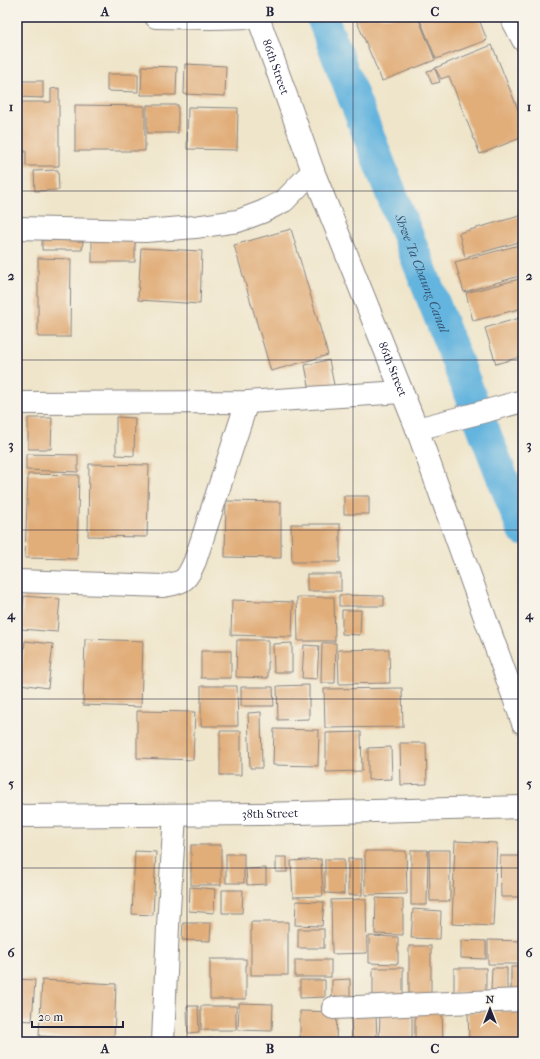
<svg xmlns="http://www.w3.org/2000/svg" width="540" height="1059" font-family="'IM FELL French Canon',serif">
<style>
.lines{fill:none;stroke-linecap:round;stroke-linejoin:round}
.canal{stroke:#64b4de;stroke-width:32}
.building{fill:#e1ad79}
.minor-casing{stroke:#888482;stroke-width:24}
.major-casing{stroke:#888482;stroke-width:24}
.minor{stroke:#fff;stroke-width:22}
.major{stroke:#fff;stroke-width:22}
.grid{fill:none;stroke:#22223b;stroke-width:1;stroke-opacity:0.55}
.labels{text-anchor:middle;dominant-baseline:central;stroke-width:3.5;stroke-linejoin:round;paint-order:stroke}
.street-label{font-size:12px;fill:#22223b;stroke:#f7f3e8}
.water-label{font-size:13px;font-style:italic;fill:#395574;stroke:#f7f3e8}
.neatline{fill:none;stroke:#22223b;stroke-width:1.5}
.grid-label{font-size:13px;text-anchor:middle;font-weight:bold;fill:#22223b}
</style>
<rect width="100%" height="100%" fill="#f7f3e8"/>
<filter id="ink" filterUnits="userSpaceOnUse"><feTurbulence type="fractalNoise" baseFrequency=".025" numOctaves="2"/><feDisplacementMap in="SourceGraphic" scale="8" xChannelSelector="R" yChannelSelector="G"/><feConvolveMatrix kernelMatrix="1 2 1 2 8 2 1 2 1" color-interpolation-filters="sRGB"/></filter>
<filter id="wash" filterUnits="userSpaceOnUse"><feTurbulence type="fractalNoise" baseFrequency=".012" numOctaves="4" result="noise"/><feDisplacementMap in="SourceGraphic" scale="16" xChannelSelector="R" yChannelSelector="G"/><feGaussianBlur stdDeviation="0.9" result="paint"/><feColorMatrix in="noise" values="0 0 0 0 0 0 0 0 0 0 0 0 0 0 0 0 0 1.4 0 .05"/><feComposite in="paint" operator="in"/></filter>
<g filter="url(#wash)">
<rect width="100%" height="100%" fill="#efe5ca"/>
<g class="lines">
<path class="canal" id="s1" d="M322,17L523,530"/>
</g>
<g id="blocks">
<g class="building">
<path d="M355,17H418L435,60L382,81Z"/>
<path d="M419,17H478L487,40L436,59Z"/>
<path d="M492,45L523,122V137L480,154L449,76L441,79L435,68Z"/>
<path d="M185,64L226,66L225,96L184,94Z"/>
<path d="M142,66L177,67L176,95H141Z"/>
<path d="M435,69L440,82L432,84L427,71Z"/>
<path d="M107,74H138V92L107,91Z"/>
<path d="M17,81H43V98L17,97Z"/>
<path d="M59,88V166H26V151H17V102H51V89Z"/>
<path d="M75,105L145,106V151H75Z"/>
<rect x="147" y="105" width="31" height="28"/>
<path d="M188,107L238,108L237,150L187,149Z"/>
<path d="M58,170L59,190L35,191L34,171Z"/>
<path d="M523,215V241L465,257L459,233Z"/>
<path d="M291,229L328,355L271,371L234,245Z"/>
<path d="M42,240L83,241L82,250H42Z"/>
<rect x="92" y="240" width="43" height="22"/>
<path d="M523,244V275L464,292L455,262Z"/>
<path d="M141,248L202,251L200,304L138,300Z"/>
<path d="M38,258L71,259L70,337H38Z"/>
<path d="M523,278V308L473,321L466,293Z"/>
<path d="M523,317V356L496,364L485,328Z"/>
<path d="M329,360L334,385L310,391L305,365Z"/>
<path d="M116,417L135,418L134,456L116,455Z"/>
<path d="M28,418H52L51,449H28Z"/>
<path d="M26,454L78,455V472L26,470Z"/>
<path d="M89,464L149,465L147,537L88,536Z"/>
<path d="M28,474L79,475L77,559L25,558Z"/>
<rect x="344" y="496" width="25" height="18"/>
<path d="M226,501L281,502V558L225,557Z"/>
<path d="M291,524H340V562H292Z"/>
<rect x="307" y="574" width="34" height="17"/>
<path d="M339,595L384,596V606H339Z"/>
<path d="M24,596L60,599L57,632L21,629Z"/>
<path d="M297,597H334L335,641H298Z"/>
<path d="M232,600L293,602L292,637L231,635Z"/>
<path d="M342,610H361L360,635L342,634Z"/>
<path d="M85,639L143,641L141,707L83,705Z"/>
<path d="M237,640H268V678L236,677Z"/>
<path d="M25,641L53,644L48,688L20,684Z"/>
<path d="M292,643V672H274L273,644Z"/>
<path d="M322,643H336L335,683H321Z"/>
<path d="M304,645L319,646L317,679L302,678Z"/>
<path d="M389,649L390,683L339,684L338,650Z"/>
<rect x="201" y="651" width="30" height="27"/>
<path d="M309,685V719L278,720L277,686Z"/>
<path d="M201,686H237L238,726H201Z"/>
<path d="M241,687H273L274,706H241Z"/>
<path d="M402,688L403,727L325,728L324,689Z"/>
<path d="M137,711L195,712L193,760L137,758Z"/>
<path d="M261,712L262,768H250L248,713Z"/>
<path d="M274,729L319,730L318,766L273,765Z"/>
<rect x="220" y="731" width="21" height="44"/>
<path d="M361,732L362,771L326,772V733Z"/>
<path d="M400,743H426L427,784L401,785Z"/>
<path d="M391,747L392,779L368,780V748Z"/>
<path d="M455,841L497,843L493,926L452,924Z"/>
<rect x="191" y="845" width="30" height="40"/>
<path d="M411,850H428L427,905H411Z"/>
<path d="M429,850H450V901H430Z"/>
<path d="M135,851L156,852L153,915L132,914Z"/>
<path d="M365,851H406L407,894L365,895Z"/>
<rect x="226" y="854" width="18" height="29"/>
<path d="M500,856H522V897H501Z"/>
<rect x="276" y="857" width="11" height="15"/>
<path d="M321,859L323,896L293,897L291,861Z"/>
<path d="M325,859H344V894L325,893Z"/>
<rect x="348" y="859" width="14" height="36"/>
<path d="M266,868V884L247,885L246,869Z"/>
<path d="M190,887L215,889L214,913L189,911Z"/>
<path d="M222,890H243L242,913H222Z"/>
<path d="M376,898L403,899V935L375,934Z"/>
<path d="M366,899L367,953L332,954L331,900Z"/>
<path d="M296,901L324,902L322,926L295,925Z"/>
<path d="M413,909L441,911L440,939L411,938Z"/>
<rect x="251" y="922" width="37" height="53"/>
<path d="M183,923H211L210,941L182,940Z"/>
<rect x="298" y="929" width="26" height="19"/>
<path d="M369,936L398,937V964L369,963Z"/>
<path d="M461,940L486,941V959L461,958Z"/>
<path d="M488,940L523,941V964H488Z"/>
<rect x="409" y="946" width="22" height="54"/>
<rect x="210" y="959" width="36" height="40"/>
<rect x="295" y="960" width="36" height="17"/>
<rect x="511" y="967" width="12" height="24"/>
<rect x="373" y="968" width="30" height="28"/>
<rect x="454" y="968" width="32" height="25"/>
<path d="M492,968H507V992H491Z"/>
<path d="M17,979L35,980L32,1021L17,1020Z"/>
<path d="M350,979V1000H332V980Z"/>
<path d="M42,980L116,984L114,1040L39,1036Z"/>
<path d="M300,980H325V997L300,998Z"/>
<path d="M239,1003L273,1004L272,1031L238,1030Z"/>
<path d="M187,1006H198L199,1032L188,1033Z"/>
<rect x="201" y="1006" width="35" height="24"/>
<path d="M300,1011L337,1012L336,1042H300Z"/>
<path d="M442,1011L443,1042H415V1012Z"/>
<path d="M523,1011V1042H469L468,1012Z"/>
<path d="M380,1013H412V1042H379Z"/>
<path d="M376,1014L377,1039L352,1040L351,1015Z"/>
<path d="M220,1038V1042H189V1039Z"/>
</g>
</g>
</g>
<g filter="url(#ink)">
<use href="#blocks" fill-opacity="0" stroke="#888482" stroke-width="1"/>
<g class="lines">
<g class="minor-casing">
<g id="minor">
<path d="M156,17L210,18L255,17"/>
<path d="M511,17L523,40"/>
<path d="M17,228L145,231L195,227L238,221L262,212L284,201L313,171"/>
<path d="M17,403L247,402L402,392"/>
<path d="M417,429L490,410L523,401"/>
<path d="M17,581L163,586C185,582 186,581 195,561L247,402"/>
<path d="M333,1008L523,1000"/>
<path d="M163,1042L168,926L175,815"/>
</g>
</g>
<g class="major-casing">
<g id="major">
<path id="s2" d="M258,17L313,171L417,429L523,723"/>
<path id="s3" d="M17,816L261,814L523,807"/>
</g>
</g>
<use href="#minor" class="minor"/>
<use href="#major" class="major"/>
</g>
</g>
<path class="grid" d="M187,17V1042M353,17V1042M17,191H523M17,360H523M17,530H523M17,699H523M17,868H523"/>
<g class="labels">
<g class="street-label">
<text stroke="none"><textPath href="#s2" startOffset="53">86th Street</textPath></text>
<text stroke="none"><textPath href="#s2" startOffset="377">86th Street</textPath></text>
<text stroke="none"><textPath href="#s3" startOffset="253">38th Street</textPath></text>
</g>
<g class="water-label">
<text stroke="none"><textPath href="#s1" startOffset="275">Shwe Ta Chaung Canal</textPath></text>
</g>
</g>
<rect width="540" height="1059" fill="none" stroke="#f7f3e8" stroke-width="44"/>
<g transform="translate(490 1009)" stroke="#f7f3e8" stroke-width="3" paint-order="stroke">
<path d="M0-3L7 15L0 10L-7 15Z" fill="#22223b"/>
<text y="-6" font-size="11" font-weight="bold" text-anchor="middle" fill="#22223b">N</text>
</g>
<path d="M32 1021v6h91v-6" fill="none" stroke="#22223b" stroke-width="2"/>
<text x="38" y="1021" font-size="12" fill="#22223b" stroke="#f7f3e8" stroke-width="3" paint-order="stroke">20 m</text>
<rect x="22" y="22" width="496" height="1015" class="neatline"/>
<g class="grid-label">
<text x="105" y="16">A</text>
<text x="270" y="16">B</text>
<text x="435" y="16">C</text>
<text x="11" y="111">1</text>
<text x="529" y="111">1</text>
<text x="11" y="280">2</text>
<text x="529" y="280">2</text>
<text x="11" y="449">3</text>
<text x="529" y="449">3</text>
<text x="11" y="619">4</text>
<text x="529" y="619">4</text>
<text x="11" y="788">5</text>
<text x="529" y="788">5</text>
<text x="11" y="957">6</text>
<text x="529" y="957">6</text>
<text x="105" y="1053">A</text>
<text x="270" y="1053">B</text>
<text x="435" y="1053">C</text>
</g>
</svg>
